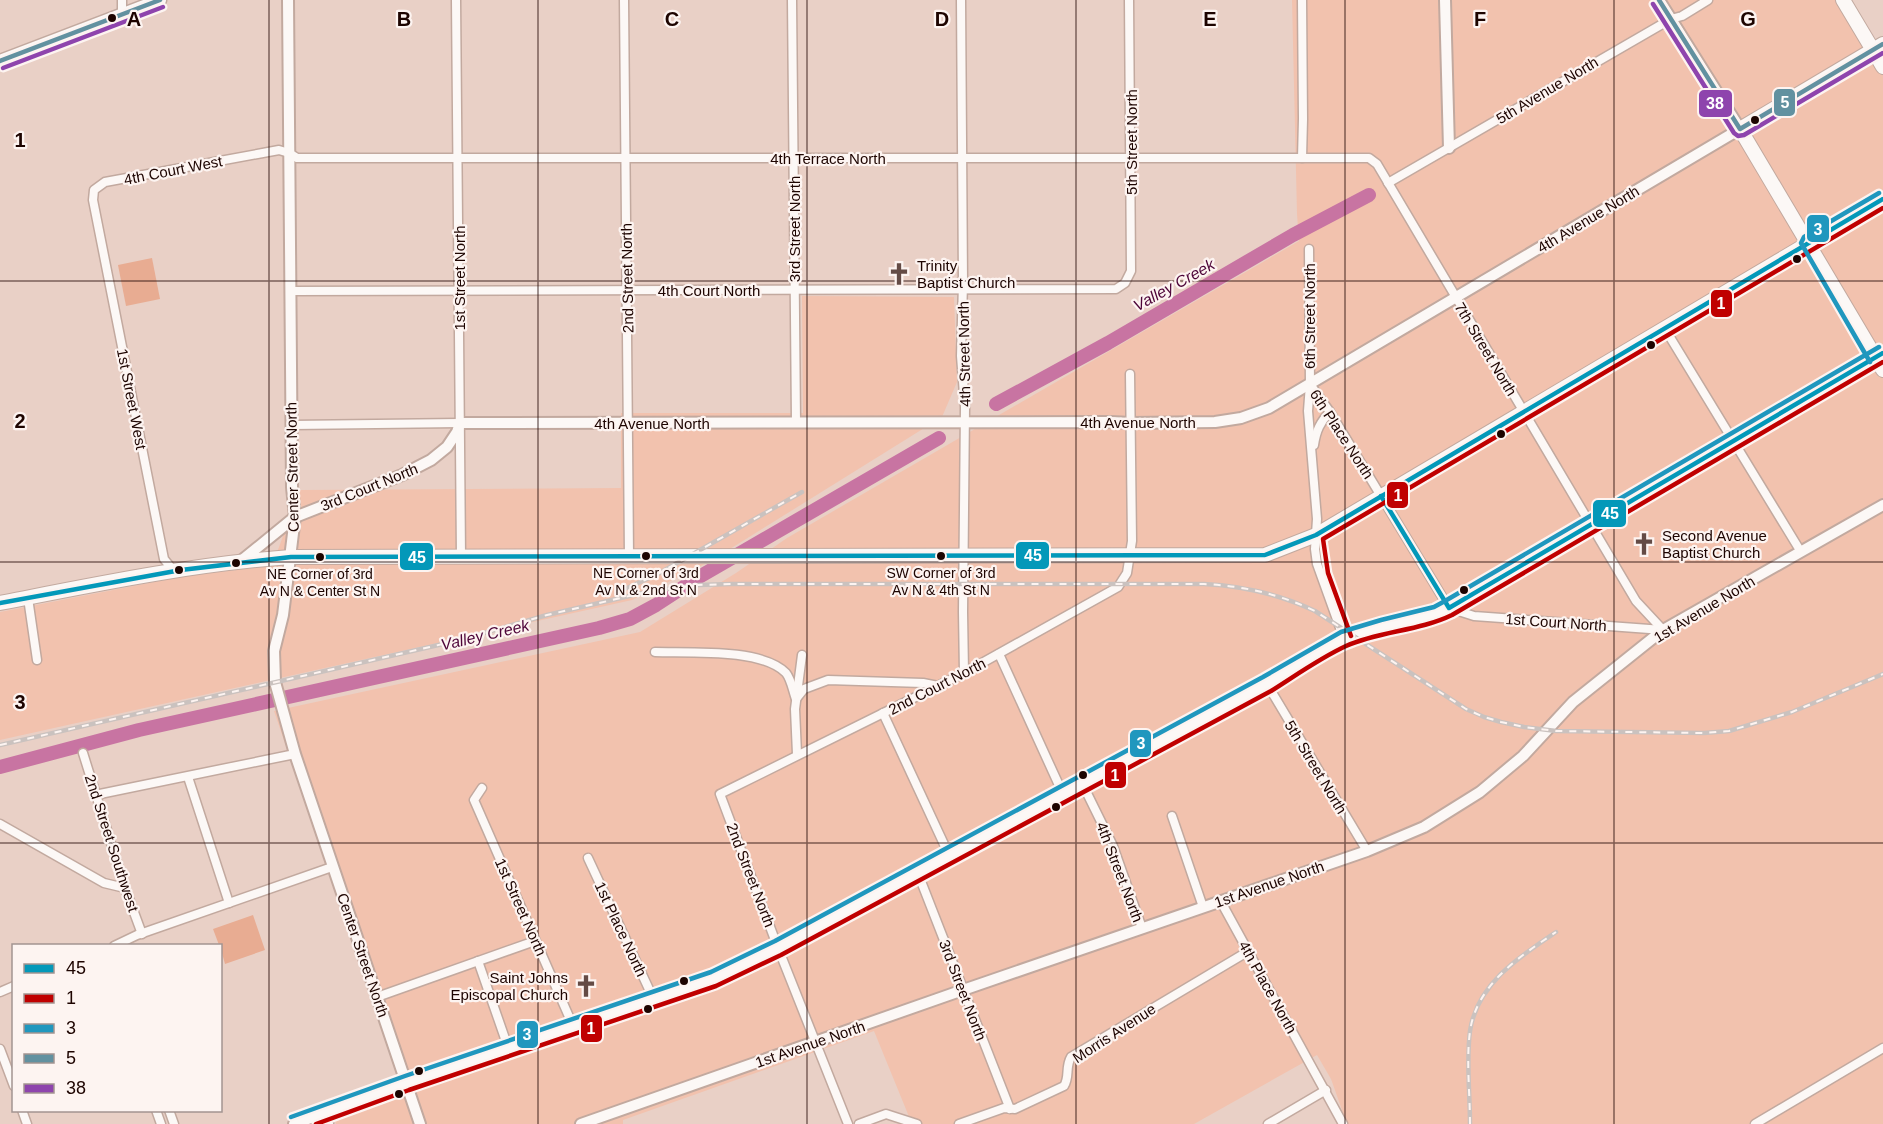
<svg xmlns="http://www.w3.org/2000/svg" width="1883" height="1124" font-family="Helvetica,sans-serif">
<style>
.built{fill:#f2c2ae}
.green{fill:#e8ac92}
.lines{fill:none;stroke-linecap:round;stroke-linejoin:round}
.river{stroke:#c874a2;stroke-width:14}
.minor-casing{stroke:#c2a99f;stroke-width:11}
.tertiary-casing{stroke:#c2a99f;stroke-width:14}
.secondary-casing{stroke:#c2a99f;stroke-width:15}
.primary-casing{stroke:#c2a99f;stroke-width:16}
.minor{stroke:#fcf8f6;stroke-width:8}
.tertiary{stroke:#fcf8f6;stroke-width:10}
.secondary{stroke:#fcf8f6;stroke-width:12}
.primary{stroke:#fcf8f6;stroke-width:14}
.rail-casing{stroke:#cac2bf;stroke-width:4.5}
.rail{stroke:#fdf4f1;stroke-width:2;stroke-dasharray:7;stroke-linecap:butt}
.bus-1-casing{stroke:#fdf4f1;stroke-width:9}
.bus-2-casing{stroke:#fdf4f1;stroke-width:9}
.bus-3-casing{stroke:#fdf4f1;stroke-width:9}
.bus-4-casing{stroke:#fdf4f1;stroke-width:9}
.bus-5-casing{stroke:#fdf4f1;stroke-width:9}
.bus-1{stroke:#0398b9;stroke-width:4.5}
.bus-2{stroke:#c00000;stroke-width:4.5}
.bus-3{stroke:#2097be;stroke-width:4.5}
.bus-4{stroke:#6291a0;stroke-width:4.5}
.bus-5{stroke:#8e44ad;stroke-width:4.5}
.grid{fill:none;stroke:#1d0400;stroke-width:1.5;stroke-opacity:0.55}
.bus-dot{fill:#1d0400;stroke:#fdf4f1;stroke-width:2}
.labels{text-anchor:middle;dominant-baseline:central;stroke-width:4.5;stroke-linejoin:round;paint-order:stroke}
.bus-label{font-size:14px;fill:#1d0400;stroke:#fdf4f1}
.street-label{font-size:15px;fill:#1d0400;stroke:#fdf4f1}
.poi-label{font-size:15px;fill:#1d0400;stroke:#fdf4f1;text-anchor:start}
.water-label{font-size:16px;font-style:italic;fill:#4e0539;stroke:#fdf4f1}
.grid-label{font-size:20px;text-anchor:middle;font-weight:bold;fill:#1d0400;stroke:#fdf4f1;stroke-width:4.5;stroke-linejoin:round;paint-order:stroke}
.line-badge{stroke:#fdf4f1;stroke-width:2}
.badge-label{font-size:16px;text-anchor:middle;font-weight:bold;fill:#fff}
</style>
<rect width="100%" height="100%" fill="#e9d0c6"/>
<g class="built">
<path d="M1292,0H1844L1883,63V1124H1347L1331,1079L1317,1055L1194,1124H912L874,1031L623,1120V1124H336L328,1102L398,1077L274,711L640,632L736,573L787,538L1299,241L1297,214Z"/>
<path d="M802,296L954,297L957,382L942,417L709,562L632,600L0,740V612L185,576L272,566L300,490L621,488V413H803Z"/>
</g>
<g class="green">
<path d="M152,258L160,299L126,306L118,265Z"/>
<path d="M253,915L265,950L225,964L220,946L219,945L213,929Z"/>
</g>
<g class="lines">
<g class="river">
<path d="M996,404L1108,343L1293,235L1369,195"/>
<path d="M0,767L139,730L599,628L630,619L656,605L699,577L939,438"/>
</g>
<g class="minor-casing">
<g id="minor">
<path d="M122,0V13"/>
<path d="M456,0L461,557"/>
<path d="M624,0L629,556"/>
<path d="M792,0L796,422"/>
<path d="M961,0L963,283L961,356L965,407L963,612L964,673"/>
<path d="M1302,158L1303,119L1302,0"/>
<path d="M1388,183L1671,19L1682,16L1708,0"/>
<path d="M1309,249L1310,384L1308,411L1317,519L1315,549L1317,564L1344,639"/>
<path d="M290,291L1116,289L1125,283L1131,271L1129,0"/>
<path d="M1665,329L1801,552"/>
<path d="M1310,384L1330,412L1449,608L1474,616L1663,630"/>
<path d="M292,425L460,423"/>
<path d="M1314,445C1316,431 1320,422 1330,412"/>
<path d="M173,570L164,559L93,200L94,190L105,182L279,150L289,153L297,158H1369L1377,164L1636,601L1663,630"/>
<path d="M28,598L37,660"/>
<path d="M655,652C689,653 762,648 786,673C791,679 793,691 796,699L804,689L828,680L923,683L938,686"/>
<path d="M999,654L1063,794"/>
<path d="M1267,684L1367,851"/>
<path d="M883,713L949,855"/>
<path d="M83,753L125,888L142,934"/>
<path d="M797,754L795,709L802,655"/>
<path d="M188,777L229,903"/>
<path d="M1082,783L1113,846L1142,928"/>
<path d="M482,788L474,800L574,1028"/>
<path d="M95,795L295,754"/>
<path d="M1172,816L1203,907"/>
<path d="M0,824L104,883L125,888"/>
<path d="M588,858L654,1000"/>
<path d="M917,871L1010,1109"/>
<path d="M1220,900L1343,1124"/>
<path d="M114,946L137,935L332,867"/>
<path d="M478,961L509,1050"/>
<path d="M0,992L14,986"/>
<path d="M377,997L535,941"/>
<path d="M0,1049L14,1086"/>
<path d="M22,1110L27,1124"/>
<path d="M156,1110L161,1124"/>
<path d="M169,1110L174,1124"/>
<path d="M325,1113L329,1124"/>
<path d="M848,1124L778,948L720,794L964,673L1118,587L1127,573L1132,541L1130,374"/>
<path d="M859,1124L886,1114L917,1124"/>
<path d="M959,1124L1004,1108L1015,1109L1064,1086C1070,1077 1065,1067 1071,1057L1247,952"/>
<path d="M1268,1124L1326,1090"/>
<path d="M1755,1124L1883,1048"/>
</g>
</g>
<g class="tertiary-casing">
<g id="tertiary">
<path d="M288,0L292,487L295,517L283,615L274,651L275,682L295,754L420,1124"/>
<path d="M1445,0L1449,148"/>
<path d="M241,561L295,517L402,475L431,460L447,447L457,432L460,423L1111,422L1131,423L1215,422L1241,418L1269,408L1740,129L1659,0"/>
<path d="M294,1124L407,1083L714,979L778,948L1267,684L1344,639L1383,627L1437,614L1449,608L1876,358"/>
<path d="M581,1124L963,990L1367,851L1424,827L1480,792L1523,756L1573,702L1663,630L1883,505"/>
</g>
</g>
<g class="secondary-casing">
<path id="secondary" d="M0,61L160,0"/>
</g>
<g class="primary-casing">
<g id="primary">
<path d="M1843,0L1883,67"/>
<path d="M1883,44L1740,129L1883,370"/>
<path d="M0,603C97,584 193,564 291,557L1265,555L1316,535L1883,199"/>
</g>
</g>
<use href="#minor" class="minor"/>
<use href="#tertiary" class="tertiary"/>
<use href="#secondary" class="secondary"/>
<use href="#primary" class="primary"/>
<g class="rail-casing">
<g id="rail">
<path d="M618,592L656,575L802,492"/>
<path d="M0,745L456,641L547,615L651,591L698,585L731,584H1204C1244,586 1279,594 1315,611L1466,709L1484,717L1501,722L1524,727L1556,731L1704,733L1729,731L1792,712L1883,674"/>
<path d="M1470,1124C1470,1093 1466,1061 1470,1031C1477,984 1519,957 1556,932"/>
</g>
</g>
<use href="#rail" class="rail"/>
<g class="bus-1-casing">
<g id="bus-1">
<path d="M1381,496L1449,608L1883,353"/>
<path d="M0,603L181,570L291,557L1265,555L1316,535L1883,199"/>
</g>
</g>
<g class="bus-2-casing">
<g id="bus-2">
<path d="M1351,636L1328,573L1323,539L1883,208"/>
<path d="M316,1124L409,1090L716,986L781,955L1271,691C1295,676 1320,658 1346,646C1380,631 1419,631 1452,615L1883,362"/>
</g>
</g>
<g class="bus-3-casing">
<g id="bus-3">
<path d="M1870,362L1801,243L1804,237L1879,193"/>
<path d="M291,1117L405,1076L711,972L775,941L1263,677L1341,632L1381,620L1434,607L1445,601L1879,347"/>
</g>
</g>
<g class="bus-4-casing">
<g id="bus-4">
<path d="M1659,0L1740,129L1883,44"/>
<path d="M0,61L160,0"/>
</g>
</g>
<g class="bus-5-casing">
<g id="bus-5">
<path d="M1653,4L1734,133L1738,136L1744,135L1883,53"/>
<path d="M3,68L163,7"/>
</g>
</g>
<use href="#bus-1" class="bus-1"/>
<use href="#bus-2" class="bus-2"/>
<use href="#bus-3" class="bus-3"/>
<use href="#bus-4" class="bus-4"/>
<use href="#bus-5" class="bus-5"/>
</g>
<path class="grid" d="M269,0V1124M538,0V1124M807,0V1124M1076,0V1124M1345,0V1124M1614,0V1124M0,281H1883M0,562H1883M0,843H1883"/>
<defs>
<g id="church-bare" transform="scale(1.8)"><path d="M-1.2-6h2.4v3.5h3.3v2.4h-3.3V6h-2.4V-.1h-3.3v-2.4h3.3Z" fill="#644b45" stroke="#fdf4f1" stroke-width="2.5" paint-order="stroke"/></g>
</defs>
<g fill-rule="evenodd">
<use href="#church-bare" x="899" y="274"/>
<use href="#church-bare" x="1644" y="544"/>
<use href="#church-bare" x="586" y="986"/>
</g>
<g class="bus-dot">
<circle cx="112" cy="18" r="5"/>
<circle cx="1755" cy="120" r="5"/>
<circle cx="1797" cy="259" r="5"/>
<circle cx="1651" cy="345" r="5"/>
<circle cx="1501" cy="434" r="5"/>
<circle cx="646" cy="556" r="5"/>
<circle cx="941" cy="556" r="5"/>
<circle cx="320" cy="557" r="5"/>
<circle cx="236" cy="563" r="5"/>
<circle cx="179" cy="570" r="5"/>
<circle cx="1464" cy="590" r="5"/>
<circle cx="1083" cy="775" r="5"/>
<circle cx="1056" cy="807" r="5"/>
<circle cx="684" cy="981" r="5"/>
<circle cx="648" cy="1009" r="5"/>
<circle cx="419" cy="1071" r="5"/>
<circle cx="399" cy="1094" r="5"/>
</g>
<g class="labels">
<g class="bus-label">
<text x="646" y="573">NE Corner of 3rd<tspan x="646" dy="17">Av N &amp; 2nd St N</tspan></text>
<text x="941" y="573">SW Corner of 3rd<tspan x="941" dy="17">Av N &amp; 4th St N</tspan></text>
<text x="320" y="574">NE Corner of 3rd<tspan x="320" dy="17">Av N &amp; Center St N</tspan></text>
</g>
<g class="street-label">
<text transform="translate(1547 90) rotate(-31)">5th Avenue North</text>
<text transform="translate(1131 142) rotate(-90)">5th Street North</text>
<text x="828" y="158">4th Terrace North</text>
<text transform="translate(173 170) rotate(-11)">4th Court West</text>
<text transform="translate(1588 219) rotate(-31)">4th Avenue North</text>
<text transform="translate(794 229) rotate(-90)">3rd Street North</text>
<text transform="translate(459 278) rotate(-90)">1st Street North</text>
<text transform="translate(627 278) rotate(-91)">2nd Street North</text>
<text x="709" y="290">4th Court North</text>
<text transform="translate(1309 316) rotate(-90)">6th Street North</text>
<text transform="translate(1486 349) rotate(59)">7th Street North</text>
<text transform="translate(964 354) rotate(-91)">4th Street North</text>
<text transform="translate(132 399) rotate(79)">1st Street West</text>
<text x="1138" y="422">4th Avenue North</text>
<text x="652" y="423">4th Avenue North</text>
<text transform="translate(1342 434) rotate(57)">6th Place North</text>
<text transform="translate(292 467) rotate(-91)">Center Street North</text>
<text transform="translate(369 487) rotate(-22)">3rd Court North</text>
<text transform="translate(1704 609) rotate(-31)">1st Avenue North</text>
<text transform="translate(1556 622) rotate(4)">1st Court North</text>
<text transform="translate(937 686) rotate(-27)">2nd Court North</text>
<text transform="translate(1316 767) rotate(59)">5th Street North</text>
<text transform="translate(112 843) rotate(72)">2nd Street Southwest</text>
<text transform="translate(1120 872) rotate(69)">4th Street North</text>
<text transform="translate(751 875) rotate(69)">2nd Street North</text>
<text transform="translate(1269 884) rotate(-19)">1st Avenue North</text>
<text transform="translate(521 907) rotate(66)">1st Street North</text>
<text transform="translate(621 929) rotate(65)">1st Place North</text>
<text transform="translate(363 955) rotate(71)">Center Street North</text>
<text transform="translate(1268 987) rotate(61)">4th Place North</text>
<text transform="translate(963 990) rotate(69)">3rd Street North</text>
<text transform="translate(1114 1033) rotate(-33)">Morris Avenue</text>
<text transform="translate(810 1044) rotate(-19)">1st Avenue North</text>
</g>
<g class="poi-label">
<text x="917" y="265">Trinity<tspan x="917" dy="17">Baptist Church</tspan></text>
<text x="1662" y="535">Second Avenue<tspan x="1662" dy="17">Baptist Church</tspan></text>
<text x="568" y="977" text-anchor="end">Saint Johns<tspan x="568" dy="17">Episcopal Church</tspan></text>
</g>
<g class="water-label">
<text transform="translate(1174 285) rotate(-29)">Valley Creek</text>
<text transform="translate(485 635) rotate(-13)">Valley Creek</text>
</g>
</g>
<g class="grid-label">
<text x="134" y="26">A</text>
<text x="404" y="26">B</text>
<text x="672" y="26">C</text>
<text x="942" y="26">D</text>
<text x="1210" y="26">E</text>
<text x="1480" y="26">F</text>
<text x="1748" y="26">G</text>
<text x="20" y="147">1</text>
<text x="20" y="428">2</text>
<text x="20" y="709">3</text>
</g>
<g class="line-badge">
<rect x="1773" y="88" width="23" height="29" rx="6" fill="#6291a0"/>
<rect x="1698" y="89" width="35" height="29" rx="6" fill="#8e44ad"/>
<rect x="1806" y="214" width="24" height="29" rx="6" fill="#2097be"/>
<rect x="1710" y="289" width="23" height="29" rx="6" fill="#c00000"/>
<rect x="1386" y="481" width="23" height="28" rx="6" fill="#c00000"/>
<rect x="1592" y="499" width="35" height="29" rx="6" fill="#0398b9"/>
<rect x="1015" y="541" width="35" height="29" rx="6" fill="#0398b9"/>
<rect x="399" y="542" width="35" height="29" rx="6" fill="#0398b9"/>
<rect x="1129" y="729" width="23" height="29" rx="6" fill="#2097be"/>
<rect x="1104" y="761" width="23" height="28" rx="6" fill="#c00000"/>
<rect x="580" y="1014" width="23" height="29" rx="6" fill="#c00000"/>
<rect x="516" y="1020" width="23" height="29" rx="6" fill="#2097be"/>
</g>
<g class="badge-label">
<text x="1785" y="108">5</text>
<text x="1715" y="109">38</text>
<text x="1818" y="235">3</text>
<text x="1721" y="309">1</text>
<text x="1398" y="501">1</text>
<text x="1610" y="519">45</text>
<text x="1033" y="561">45</text>
<text x="417" y="563">45</text>
<text x="1141" y="749">3</text>
<text x="1115" y="781">1</text>
<text x="591" y="1034">1</text>
<text x="527" y="1040">3</text>
</g>
<rect x="12" y="944" width="210" height="168" fill="#fdf4f1" stroke="#a39491" stroke-width="1.5"/>
<rect x="24" y="964" width="30" height="9" fill="#0398b9" stroke="#a39491" stroke-width="1.5"/>
<text x="66" y="974" font-size="18" fill="#1d0400">45</text>
<rect x="24" y="994" width="30" height="9" fill="#c00000" stroke="#a39491" stroke-width="1.5"/>
<text x="66" y="1004" font-size="18" fill="#1d0400">1</text>
<rect x="24" y="1024" width="30" height="9" fill="#2097be" stroke="#a39491" stroke-width="1.5"/>
<text x="66" y="1034" font-size="18" fill="#1d0400">3</text>
<rect x="24" y="1054" width="30" height="9" fill="#6291a0" stroke="#a39491" stroke-width="1.5"/>
<text x="66" y="1064" font-size="18" fill="#1d0400">5</text>
<rect x="24" y="1084" width="30" height="9" fill="#8e44ad" stroke="#a39491" stroke-width="1.5"/>
<text x="66" y="1094" font-size="18" fill="#1d0400">38</text>
</svg>
